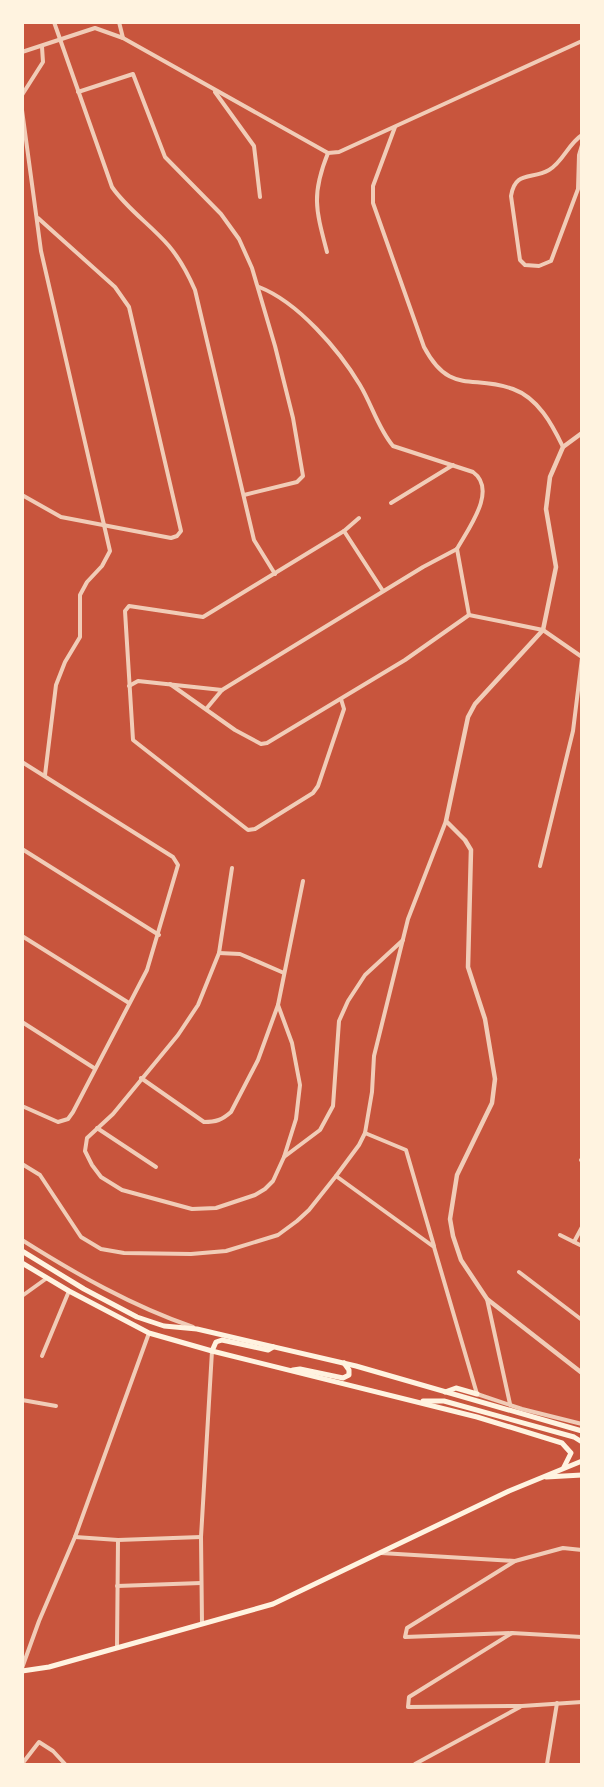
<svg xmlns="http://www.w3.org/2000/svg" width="604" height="1787" font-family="Signika,sans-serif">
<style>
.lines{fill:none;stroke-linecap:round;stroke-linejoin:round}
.minor{stroke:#f1ccb7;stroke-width:4}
.tertiary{stroke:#f1ccb7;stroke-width:4.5}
.secondary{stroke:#fff3e0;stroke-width:5}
</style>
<rect width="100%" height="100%" fill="#c8553d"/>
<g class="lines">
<g class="minor">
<path d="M54,22L112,187C127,209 151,225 169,246C180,259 188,274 195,290L254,540L275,574"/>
<path d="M119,22L123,38"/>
<path d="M22,52L95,28L123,38L328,153L339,152L582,41"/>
<path d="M78,92L133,74L165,157L221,214L239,239L252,268L275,346L293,418L303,476L297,482L244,495"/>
<path d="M215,92L254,146L260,197"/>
<path d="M22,95L43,62L42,47"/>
<path d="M22,110L41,251L110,551L102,566L87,582L80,595V637L65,662L56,685L45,775"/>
<path d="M395,127L373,186V203L424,347C450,396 472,374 513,389C538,398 552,424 563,447"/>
<path d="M582,135C568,144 563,162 549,170C532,180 515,170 511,196L520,260L525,265L539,266L551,261L578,189L579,155L582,145"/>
<path d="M327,252C316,210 311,195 328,153"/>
<path d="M259,287C298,302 339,350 360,385C372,405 378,428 393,446L473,472C498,490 468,529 457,549"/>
<path d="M22,495L61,517L171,538L177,536L181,531L129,307L115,287L38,218"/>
<path d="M391,503L453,465"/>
<path d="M344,531L383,591"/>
<path d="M457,549L469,615"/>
<path d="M170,684L235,730L261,744L267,743L405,660L469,615L543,630L582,657"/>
<path d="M129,686L138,681L222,690L423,567L457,549"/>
<path d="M341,699L344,709L318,786L313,793L255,829L248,830L133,740L125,611L129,606L203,617L344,531L359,518"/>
<path d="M207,708L222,690"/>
<path d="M22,762L173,857L178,865L147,970L73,1112L68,1119L58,1122L22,1106"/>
<path d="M22,849L159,935"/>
<path d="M540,866L573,731L582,658"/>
<path d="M232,868L219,953L198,1005L178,1035L113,1114L87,1138L85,1151L92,1165L101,1177L122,1190L192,1209L216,1208L255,1195L265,1189L273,1181L284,1157L320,1130L333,1106L339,1021L348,1001L365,975L403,940"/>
<path d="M22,936L129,1003"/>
<path d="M219,953L240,954L284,973"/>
<path d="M22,1022L94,1068"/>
<path d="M141,1078L204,1122C216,1122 222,1120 231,1112L258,1060L278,1005"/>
<path d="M97,1128L156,1167"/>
<path d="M365,1133L406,1150L434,1246"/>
<path d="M284,1157L296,1119L300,1085L292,1043L278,1005L303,881"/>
<path d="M581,1160L582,1161"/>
<path d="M22,1164L40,1175L81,1237L101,1249L124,1253L191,1254L226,1251L278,1235L297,1221L309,1210L336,1176L359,1145L365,1133L372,1092L374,1056L408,919L446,821"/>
<path d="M336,1176L434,1247L477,1394L522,1409L582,1424"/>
<path d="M560,1235L582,1246"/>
<path d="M22,1240C76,1274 132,1306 193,1327"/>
<path d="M574,1242L582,1227"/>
<path d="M519,1272L582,1320"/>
<path d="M22,1296L47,1278"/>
<path d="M487,1299L510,1404"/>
<path d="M42,1356L69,1291"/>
<path d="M22,1400L56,1406"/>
<path d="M75,1537L118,1540L201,1537"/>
<path d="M381,1553L515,1561L563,1548L582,1550"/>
<path d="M515,1561L407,1628L405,1637L512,1633L582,1637"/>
<path d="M117,1586L201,1583"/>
<path d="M202,1624L201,1537L212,1351"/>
<path d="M512,1633L409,1697L408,1707L522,1706L582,1702"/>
<path d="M117,1648L118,1540"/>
<path d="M22,1668L39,1621L75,1537L149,1333"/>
<path d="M22,1764L39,1742L53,1751L65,1764"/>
<path d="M415,1764L520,1707"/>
<path d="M547,1764L557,1703"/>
</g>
<path class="tertiary" d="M582,433L563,447L550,477L546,509L556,567L543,630L475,704L468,717L446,821L465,840L471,850L468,967L485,1019L495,1079L492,1103L457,1175L450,1219L453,1236L461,1260L487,1299L582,1373"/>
<g class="secondary">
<path d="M22,1251L84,1289L137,1317L164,1326L197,1329L356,1366L582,1431"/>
<path d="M22,1263L69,1291L149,1333L212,1351L477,1417L562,1443L571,1453L564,1467"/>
<path d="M212,1351L216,1342L222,1340L268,1350L273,1347"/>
<path d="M293,1370L300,1369L343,1378L349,1375V1370L344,1363"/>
<path d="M445,1392L456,1388L477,1394"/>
<path d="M423,1401H444L574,1437L582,1442"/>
<path d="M546,1477L582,1475"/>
<path d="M22,1671L49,1667L273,1604L509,1491L582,1461"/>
</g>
</g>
<rect width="604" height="1787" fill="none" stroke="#fff3e0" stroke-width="48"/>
</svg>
